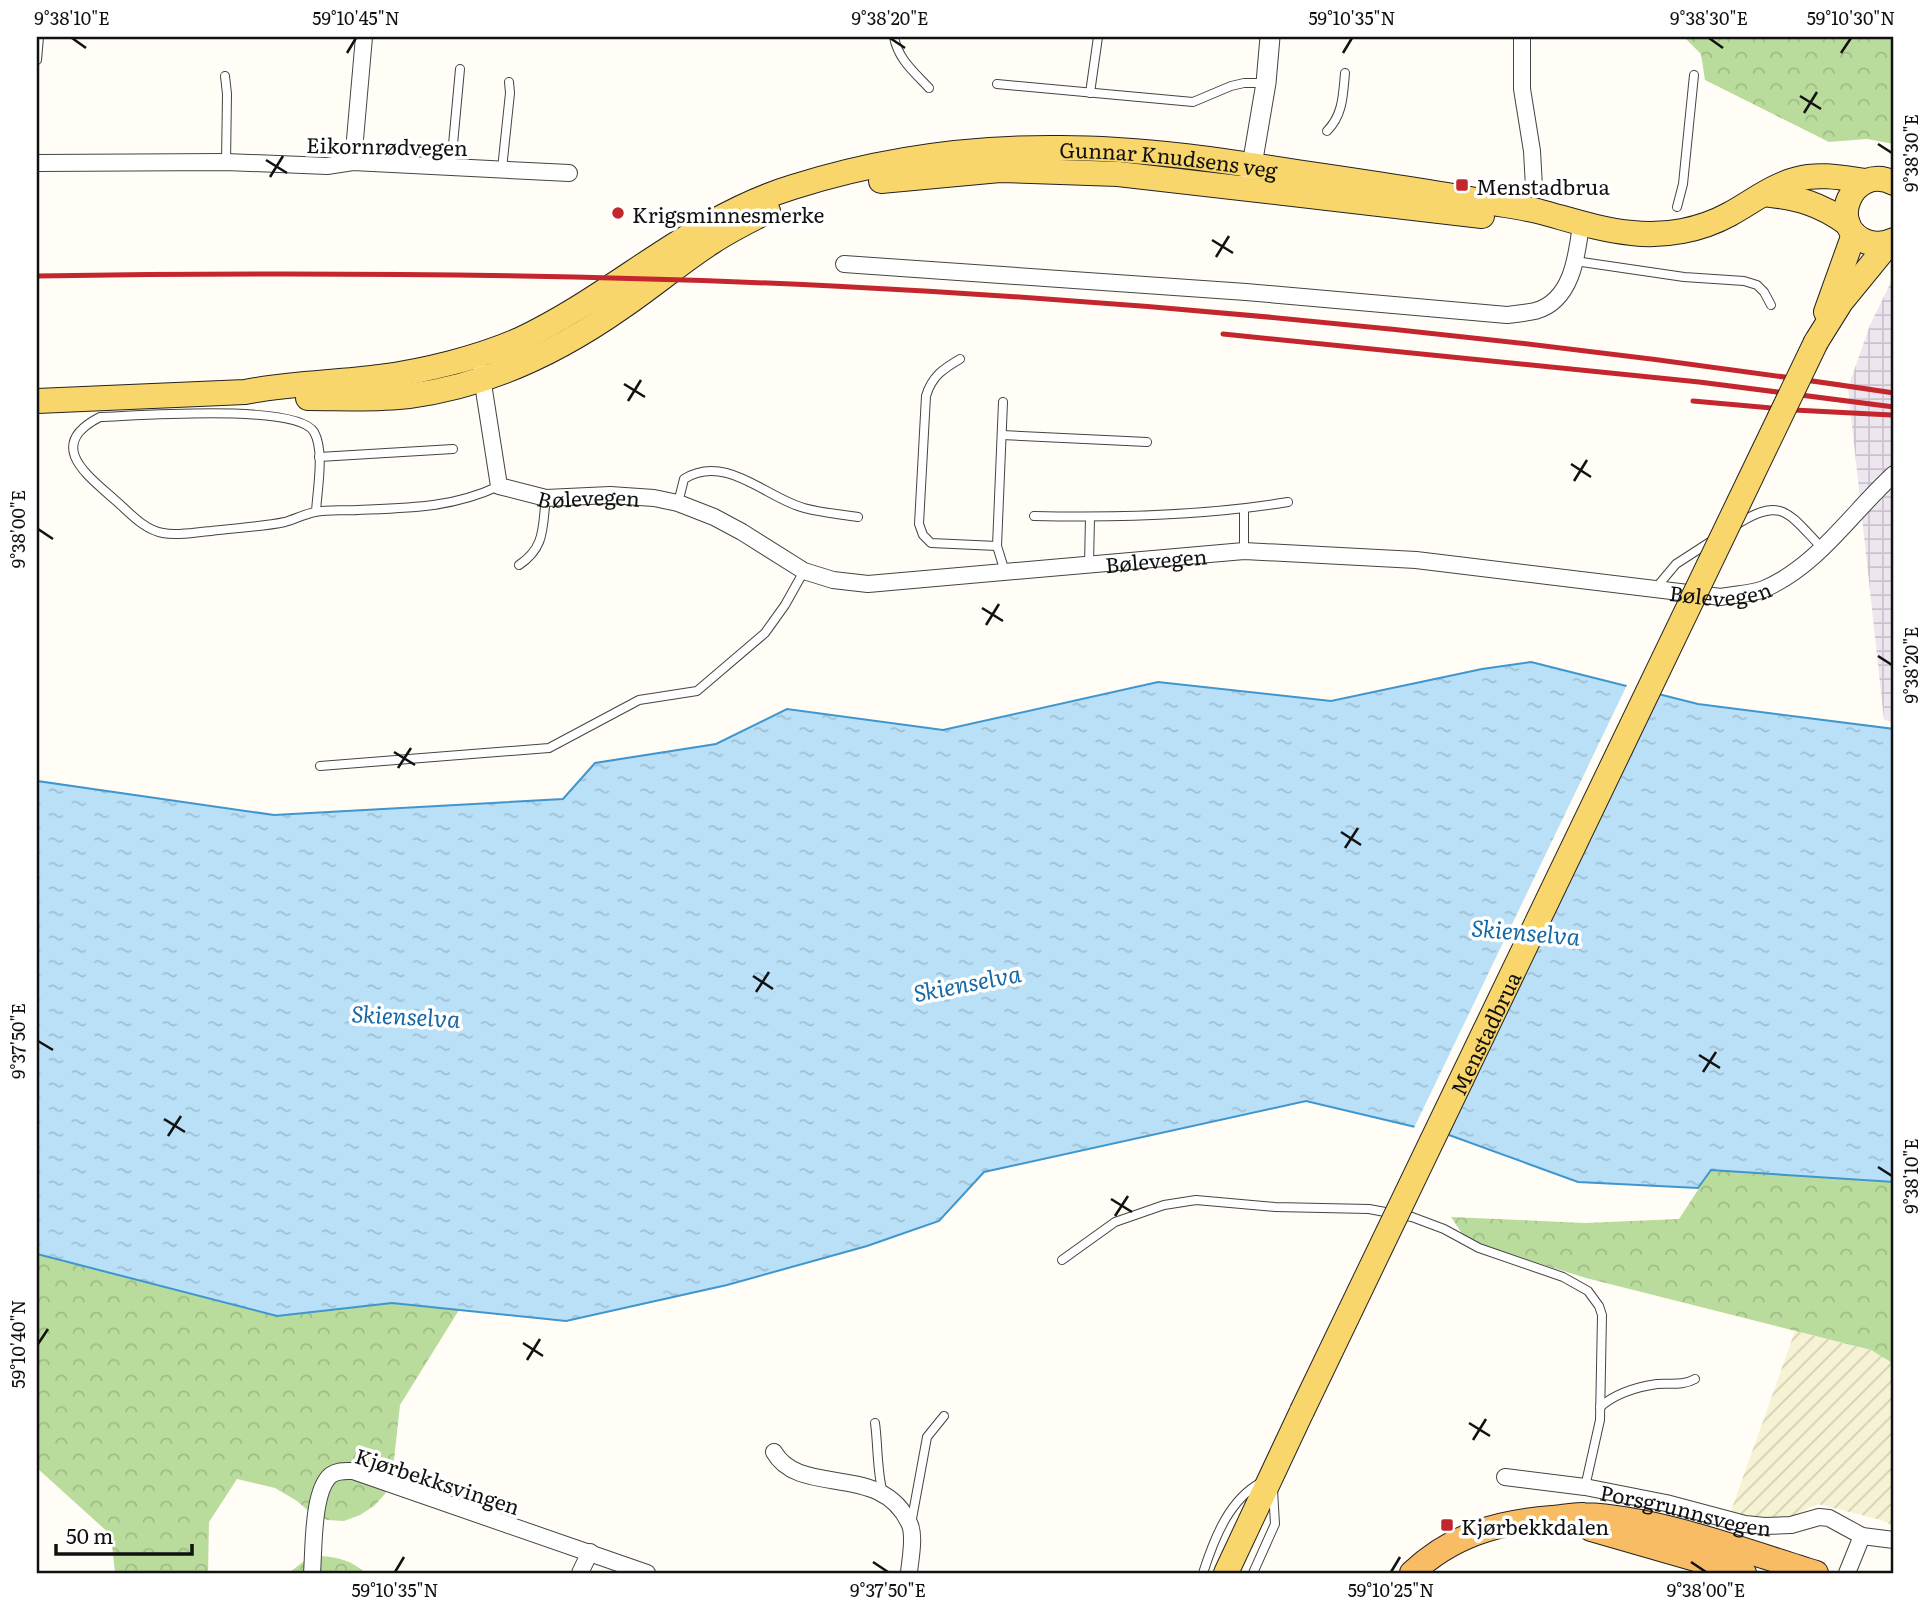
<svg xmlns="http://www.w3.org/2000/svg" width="1931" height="1610" font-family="Literata,serif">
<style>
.industrial{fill:url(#industrial-grid)}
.farmland{fill:url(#farmland-furrows)}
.forest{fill:url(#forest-crowns)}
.water{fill:url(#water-ripples);stroke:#3f96cf;stroke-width:2}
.pier{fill:#fffdf5}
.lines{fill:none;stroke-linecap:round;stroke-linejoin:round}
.service-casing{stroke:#444;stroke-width:10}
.minor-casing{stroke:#444;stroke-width:18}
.tertiary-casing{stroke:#444;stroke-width:21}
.primary-casing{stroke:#222;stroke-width:26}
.trunk-casing{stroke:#222;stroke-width:26}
.service{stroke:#fff;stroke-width:8}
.minor{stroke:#fff;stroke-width:16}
.tertiary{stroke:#fff;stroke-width:19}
.primary{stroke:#f9d66b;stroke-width:24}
.trunk{stroke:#f7bc64;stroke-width:24}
.rail{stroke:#c4262e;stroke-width:5}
.primary-bridge-casing{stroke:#222;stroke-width:26;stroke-linecap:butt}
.primary-bridge{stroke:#f9d66b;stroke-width:24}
.ticks{fill:none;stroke:#111;stroke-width:2.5}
.poi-dot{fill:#c4262e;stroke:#fff;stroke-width:2.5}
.labels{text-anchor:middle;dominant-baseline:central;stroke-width:7;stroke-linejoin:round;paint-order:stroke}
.street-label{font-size:21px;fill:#111;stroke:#fff}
.poi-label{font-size:21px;fill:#111;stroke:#fff;text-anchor:start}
.water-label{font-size:23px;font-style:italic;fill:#1768a6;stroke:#fff}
.neatline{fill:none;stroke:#111;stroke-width:2.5}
.ticks-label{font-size:18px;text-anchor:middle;fill:#111}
</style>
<defs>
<pattern id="industrial-grid" width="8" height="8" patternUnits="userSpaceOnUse" patternTransform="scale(1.75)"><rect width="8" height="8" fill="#eee6ef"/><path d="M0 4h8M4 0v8" fill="none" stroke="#cbc4cc"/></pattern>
<pattern id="farmland-furrows" width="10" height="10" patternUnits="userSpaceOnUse" patternTransform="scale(1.75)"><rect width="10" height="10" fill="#f6f3d4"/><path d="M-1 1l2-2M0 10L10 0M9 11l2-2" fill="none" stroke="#d2cfb5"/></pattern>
<pattern id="forest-crowns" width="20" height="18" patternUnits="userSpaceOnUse" patternTransform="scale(1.75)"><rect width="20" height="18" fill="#b9dc9c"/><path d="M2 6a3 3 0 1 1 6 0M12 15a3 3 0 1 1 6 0" fill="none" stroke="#9ebc85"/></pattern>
<pattern id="water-ripples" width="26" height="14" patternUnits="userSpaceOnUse" patternTransform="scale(1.75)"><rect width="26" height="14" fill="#b9e0f7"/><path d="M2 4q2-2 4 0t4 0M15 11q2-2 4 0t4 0" fill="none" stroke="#9ebfd3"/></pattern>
</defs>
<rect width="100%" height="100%" fill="#fffdf5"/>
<path class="industrial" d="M1894,276V721L1884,720L1848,388L1870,325Z"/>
<path class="farmland" d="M1795,1331L1871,1350L1894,1364V1526L1881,1520L1818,1504L1789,1518L1767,1522L1731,1511Z"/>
<g class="forest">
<path d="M1684,37H1893L1894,144L1867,139L1829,142L1705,80L1701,54Z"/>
<path d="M1711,1170L1894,1182V1364L1871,1350L1586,1278L1467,1241L1451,1217L1585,1223L1679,1219Z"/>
<path d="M37,1254L277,1316L392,1303L459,1310L400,1405L392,1478L385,1494L374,1506L360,1515L344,1521L327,1520L311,1513L297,1501L275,1488L237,1479L209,1522L208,1573H115L111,1535L37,1468Z"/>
<path d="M320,1556C340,1557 351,1561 366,1573H289L304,1561Z"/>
</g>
<path class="water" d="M1531,662L1698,704L1894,729V1182L1711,1170L1698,1188L1578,1182L1449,1135L1306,1101L984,1172L939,1221L867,1246L727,1285L566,1321L392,1303L277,1316L37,1254V781L274,815L563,799L595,763L716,744L787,709L943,730L1158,682L1331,701L1482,669Z"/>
<path class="pier" d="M1628,683L1661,691L1447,1138L1413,1130Z"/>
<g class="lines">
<g class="service-casing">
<g id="service">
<path d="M894,37C898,59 914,72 929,88"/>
<path d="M37,60L39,37"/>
<path d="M225,76L227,94L226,162"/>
<path d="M997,84L1193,102L1231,86L1244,83H1266"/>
<path d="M1090,93L1098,37"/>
<path d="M1327,131C1343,115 1343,95 1345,73"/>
<path d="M451,166L460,69"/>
<path d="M502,169L510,93L509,82"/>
<path d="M1677,207L1683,184L1694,75"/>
<path d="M1575,261L1684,277L1744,281L1757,285L1764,292L1771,305"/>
<path d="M960,359C943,369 932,376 926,396L919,524L923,535L931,543L997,546"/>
<path d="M1003,402L997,546L1005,572"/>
<path d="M1002,435L1147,442"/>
<path d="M319,457L453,449"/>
<path d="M678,503L684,479C726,453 766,498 804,508C822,513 840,514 858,517"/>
<path d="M316,512C317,491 325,451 314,432C297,403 136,416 100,417C45,445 87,475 115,500C129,512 144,530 163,533C178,536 195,532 211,531C235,528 261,527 285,522C295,519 305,514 315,512C329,509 344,511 358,510C409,508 452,508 499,486"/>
<path d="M1034,516C1119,518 1203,516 1288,502"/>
<path d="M1736,525C1782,495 1789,514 1822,548"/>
<path d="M1244,551V509"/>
<path d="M519,565C546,547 542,527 546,498"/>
<path d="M1089,565L1090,517"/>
<path d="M1655,589L1676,564L1713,540"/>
<path d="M320,766L549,748L639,700L697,691L765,633L785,605L804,571"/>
<path d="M1062,1260L1115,1222L1164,1205L1196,1200L1275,1207L1369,1209L1412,1217L1444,1229L1479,1248L1563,1277L1588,1291L1599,1306L1602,1315L1600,1420L1585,1487"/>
<path d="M1600,1407C1616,1393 1636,1387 1657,1384C1670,1383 1683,1386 1695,1379"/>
<path d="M875,1423C878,1444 877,1474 883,1493"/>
<path d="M911,1524L927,1437L944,1416"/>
<path d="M1203,1573C1214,1539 1229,1499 1262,1482"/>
<path d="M1253,1573L1275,1524L1273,1490"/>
</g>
</g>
<g class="minor-casing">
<g id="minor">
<path d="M1522,37V89L1532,151L1534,187"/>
<path d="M353,162L364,37"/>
<path d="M37,163L226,162L327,166L353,162L569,173"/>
<path d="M844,264L1246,292L1507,315C1516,314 1526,313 1535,311C1572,301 1577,256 1581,224"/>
<path id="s1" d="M481,371L499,486L546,498L610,495L654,498L678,503L714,517L742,532L804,571L833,580L868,584L1244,551L1416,560L1721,597C1735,594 1752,594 1764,589C1818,566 1852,512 1894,474"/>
<path d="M774,1452C800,1498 883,1461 910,1525C915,1538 910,1560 909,1573"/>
<path id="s2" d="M1505,1477L1585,1487L1666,1503L1745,1524L1765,1526L1791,1525L1819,1517L1829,1518L1862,1536L1894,1540"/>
<path d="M312,1573C314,1550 312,1490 331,1475C338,1470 345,1471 353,1471L647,1573"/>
<path d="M580,1573L590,1552"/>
<path d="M1847,1573L1862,1536"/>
</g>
</g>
<g class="tertiary-casing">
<path id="tertiary" d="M1250,177L1266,83L1270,37"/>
</g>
<g class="primary-casing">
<g id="primary">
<path d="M881,181L1000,170L1118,174L1482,216"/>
<path d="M1894,183C1852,162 1825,227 1867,242C1877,245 1886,244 1894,240"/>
<path d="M1764,194C1798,198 1819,203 1848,224"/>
<path d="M1826,312L1854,234"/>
<path d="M1816,342L1841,302L1890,242"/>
<path d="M308,398C342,398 376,400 409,396C487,386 558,352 622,307C653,286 681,262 712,242C730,230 749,221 768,211"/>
<path id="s3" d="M37,401L245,392C290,383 335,383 380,377C424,371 478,358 519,340C615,295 691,218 793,187C878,160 971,147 1061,148C1140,148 1220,160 1297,172C1359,181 1421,190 1482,201C1502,205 1522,207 1541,212C1571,220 1600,230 1632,233C1665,237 1701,230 1730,214C1752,202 1773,185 1798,179C1819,173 1844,178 1866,181"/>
<path d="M1226,1573L1302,1411"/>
</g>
</g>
<g class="trunk-casing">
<g id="trunk">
<path d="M1591,1529L1744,1573"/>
<path d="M1412,1573C1452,1535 1498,1522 1552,1518C1563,1518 1573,1514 1584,1515C1659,1518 1744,1551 1816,1573"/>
</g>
</g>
<use href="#service" class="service"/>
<use href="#minor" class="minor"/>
<use href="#tertiary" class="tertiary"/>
<use href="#primary" class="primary"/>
<use href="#trunk" class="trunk"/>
<g class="rail">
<path d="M37,276C302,272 567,273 833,286C1188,304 1543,340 1894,393"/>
<path d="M1223,334L1699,382L1894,407"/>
<path d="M1693,401L1794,410L1891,415"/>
</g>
<g class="primary-bridge-casing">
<g id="primary-bridge">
<path id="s4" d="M1302,1411L1816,342"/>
</g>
</g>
<use href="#primary-bridge" class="primary-bridge"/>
</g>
<path class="ticks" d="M72,38L86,48M890,38L905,48M1709,38L1723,48M347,53L356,38M1343,53L1352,38M1841,53L1851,38M1800,96L1821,109M1804,113L1817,92M1878,144L1892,153M266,160L287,173M270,177L283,156M1212,240L1233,253M1216,257L1229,236M624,384L645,397M628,401L641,380M1571,464L1591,477M1574,481L1587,460M38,529L53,539M982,608L1003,621M986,625L999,604M1878,656L1892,665M394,752L415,765M398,768L411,748M1341,832L1361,845M1345,848L1358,828M753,976L773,989M756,992L769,972M38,1041L53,1050M1699,1055L1720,1068M1703,1072L1716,1052M164,1119L185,1132M168,1136L181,1116M1878,1167L1892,1176M1111,1199L1132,1212M1115,1216L1128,1196M523,1343L543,1356M38,1344L48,1329M527,1360L540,1339M1469,1423L1490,1436M1473,1440L1486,1419M873,1562L888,1572M1691,1562L1706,1572M395,1572L404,1557M1391,1572L1400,1557"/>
<g class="poi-dot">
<rect x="1455" y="178" width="14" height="14" rx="3.5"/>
<circle cx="618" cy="213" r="7"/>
<rect x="1440" y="1518" width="14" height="14" rx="3.5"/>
</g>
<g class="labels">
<g class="street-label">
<text transform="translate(387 145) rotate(1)">Eikornrødvegen</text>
<text stroke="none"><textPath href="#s3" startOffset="1183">Gunnar Knudsens veg</textPath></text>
<text stroke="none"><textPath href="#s1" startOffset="208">Bølevegen</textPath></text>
<text stroke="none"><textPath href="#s1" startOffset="796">Bølevegen</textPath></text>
<text stroke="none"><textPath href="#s1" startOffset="1363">Bølevegen</textPath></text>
<text stroke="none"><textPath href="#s4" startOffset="420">Menstadbrua</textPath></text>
<text transform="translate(438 1480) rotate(18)">Kjørbekksvingen</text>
<text stroke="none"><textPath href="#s2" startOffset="184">Porsgrunnsvegen</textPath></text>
</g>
<g class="poi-label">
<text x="1476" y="185">Menstadbrua</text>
<text x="632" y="213">Krigsminnesmerke</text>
<text x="1461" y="1525">Kjørbekkdalen</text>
</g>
<g class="water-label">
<text transform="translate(1526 931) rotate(5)">Skienselva</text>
<text transform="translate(967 982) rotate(-11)">Skienselva</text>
<text transform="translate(406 1015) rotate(3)">Skienselva</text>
</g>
</g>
<rect width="1931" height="1610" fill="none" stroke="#ffffff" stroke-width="77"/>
<path d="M56 1544v10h136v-10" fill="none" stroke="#111111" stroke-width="3.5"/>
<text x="66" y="1544" font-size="21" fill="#111111" stroke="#ffffff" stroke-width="5" paint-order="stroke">50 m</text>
<rect x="38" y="38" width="1854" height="1534" class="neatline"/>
<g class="ticks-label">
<text x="72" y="25">9°38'10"E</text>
<text x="356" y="25">59°10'45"N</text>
<text x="890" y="25">9°38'20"E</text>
<text x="1352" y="25">59°10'35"N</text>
<text x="1709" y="25">9°38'30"E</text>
<text x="1851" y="25">59°10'30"N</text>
<text transform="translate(1912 153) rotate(-90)" y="6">9°38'30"E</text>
<text transform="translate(19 529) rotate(-90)" y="6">9°38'00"E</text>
<text transform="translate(1912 665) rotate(-90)" y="6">9°38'20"E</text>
<text transform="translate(19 1041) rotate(-90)" y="6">9°37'50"E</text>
<text transform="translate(1912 1176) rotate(-90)" y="6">9°38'10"E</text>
<text transform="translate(19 1344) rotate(-90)" y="6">59°10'40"N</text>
<text x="395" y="1597">59°10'35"N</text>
<text x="888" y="1597">9°37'50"E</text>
<text x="1391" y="1597">59°10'25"N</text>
<text x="1706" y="1597">9°38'00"E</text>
</g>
</svg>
